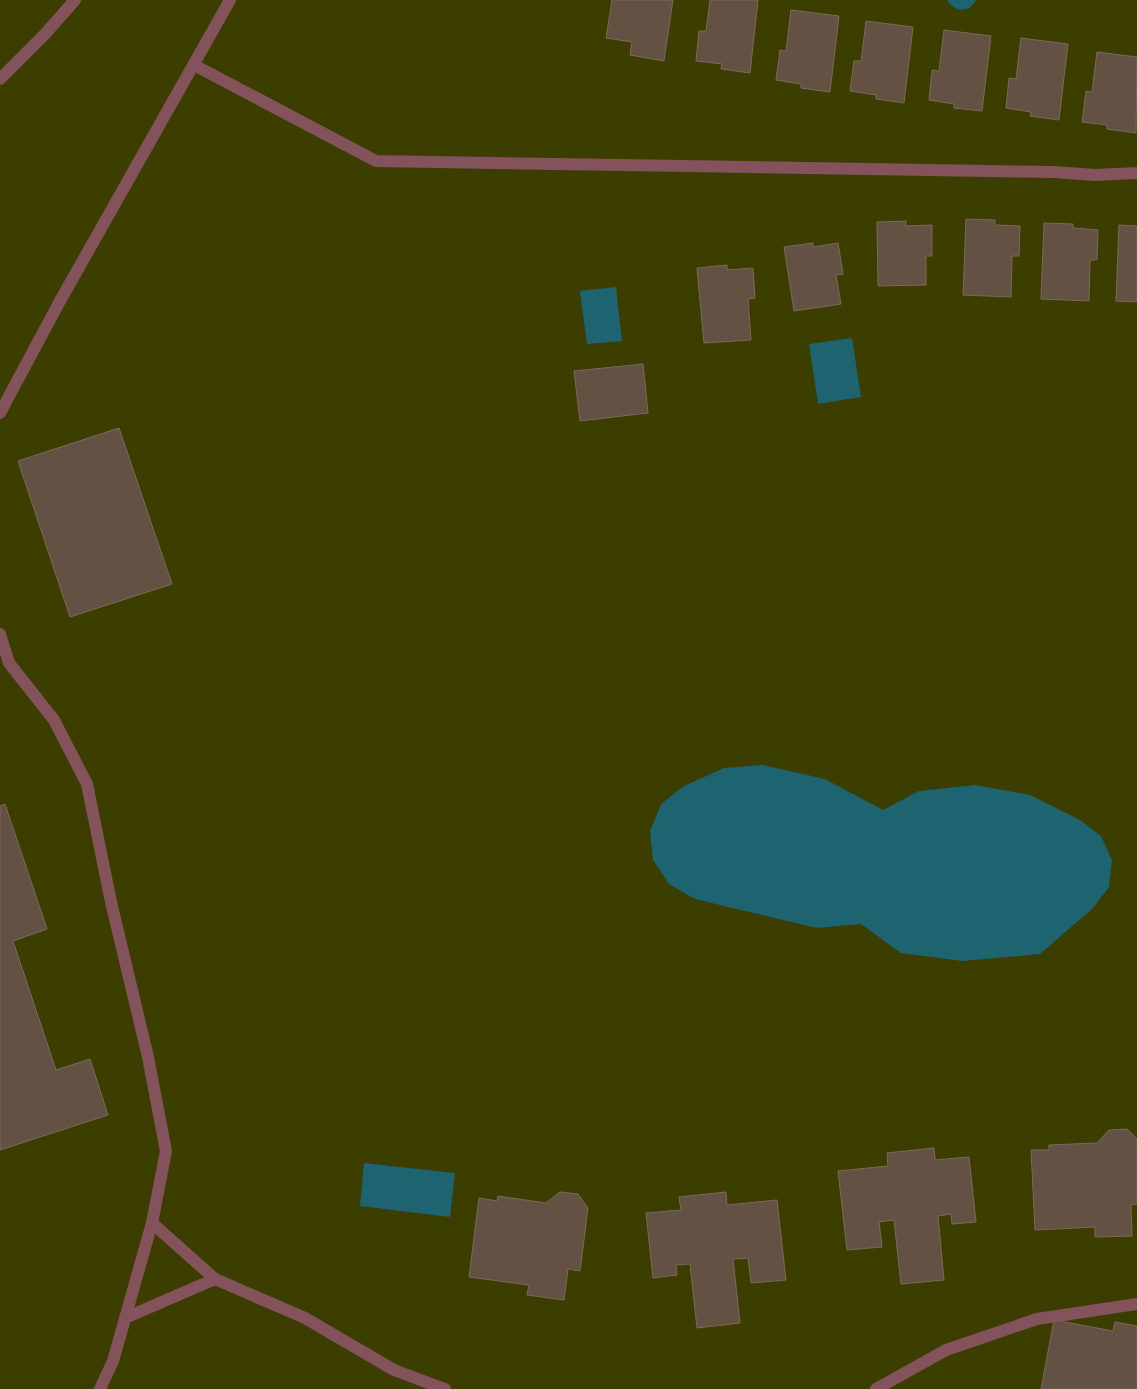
<svg xmlns="http://www.w3.org/2000/svg" width="1137" height="1389" font-family="'IBM Plex Serif',serif">
<style>
.green{fill:#3c3e00}
.water{fill:#1d6370}
.building{fill:#635243;stroke:#7b695a}
.lines{fill:none;stroke-linecap:round;stroke-linejoin:round}
.lane{stroke:#83525a;stroke-width:12}
.street{stroke:#83525a;stroke-width:12}
</style>
<rect width="100%" height="100%" fill="#2b2110"/>
<rect class="green" x="0" y="0" width="1137" height="1389"/>
<g class="water">
<path d="M947,0H976C969,14 954,12 947,0Z"/>
<path d="M616,287L622,341L587,344L580,291Z"/>
<path d="M852,338L861,397L818,404L809,344Z"/>
<path d="M763,765L825,779L883,810L919,791L975,785L1030,795L1080,820L1101,836L1112,860L1109,887L1093,908L1040,954L962,961L901,953L861,924L817,928L695,899L669,884L653,860L650,831L661,804L684,786L724,768Z"/>
<path d="M364,1163L455,1173L450,1217L360,1206Z"/>
</g>
<g class="building">
<path d="M612,0H673L664,61L630,55L632,42L606,38Z"/>
<path d="M710,0H758L750,73L721,69L722,64L696,61L699,31H706Z"/>
<path d="M791,10L839,16L830,92L801,88V84L776,80L780,50L786,51Z"/>
<path d="M866,21L913,27L904,103L876,99V95L850,91L854,61H861Z"/>
<path d="M944,30L991,36L982,111L954,108V104L929,100L932,70L939,71Z"/>
<path d="M1021,38L1068,44L1059,120L1030,116L1031,112L1006,108L1009,78L1016,79Z"/>
<path d="M1097,52L1137,57L1136,133L1107,129V125L1082,122L1086,91L1092,92Z"/>
<path d="M966,219L995,220V225L1020,226L1019,256H1012L1011,297L963,295Z"/>
<path d="M906,221V226L932,225V256H926V285L878,286L877,222Z"/>
<path d="M1044,223L1073,224V228L1098,230L1097,260H1090L1089,301L1041,299Z"/>
<path d="M1119,225L1137,226V302L1116,301Z"/>
<path d="M813,243V247L838,243L843,274L836,275L841,304L794,311L784,247Z"/>
<path d="M727,265V270L753,268L755,298L748,299L751,340L704,343L697,268Z"/>
<path d="M643,364L648,413L580,421L574,371Z"/>
<path d="M119,428L172,584L70,617L18,461Z"/>
<path d="M5,804L47,929L13,941L56,1070L90,1059L108,1115L0,1150V806Z"/>
<path d="M1127,1129L1137,1139V1204L1131,1205L1132,1236L1095,1237V1227L1035,1230L1031,1150H1049V1145L1097,1143L1109,1130Z"/>
<path d="M934,1148L935,1160L969,1157L976,1222L952,1224L951,1214L938,1216L944,1280L901,1284L894,1220L879,1222L882,1247L847,1250L838,1171L888,1166L887,1153Z"/>
<path d="M560,1192L578,1194L588,1208L580,1271L568,1269L564,1300L527,1295L529,1285L469,1277L479,1198L497,1201L498,1196L546,1203Z"/>
<path d="M726,1192L727,1205L777,1200L786,1280L751,1283L748,1258L733,1259L740,1323L697,1328L690,1264L676,1265L677,1275L653,1278L646,1213L681,1210L679,1197Z"/>
<path d="M1054,1320L1113,1331L1115,1322L1137,1326V1389H1041Z"/>
</g>
<g class="lines">
<path class="lane" d="M0,79L45,34L75,0"/>
<g class="street">
<path d="M194,65L376,161L1054,172L1095,175L1137,173"/>
<path d="M0,413L60,301L230,0"/>
<path d="M0,634L9,663L54,720L87,784L111,902L148,1057L166,1151L152,1223L113,1361L100,1389"/>
<path d="M152,1223L215,1279"/>
<path d="M125,1318L215,1279L305,1318L394,1370L445,1389"/>
<path d="M876,1389L946,1350L1037,1319L1137,1304"/>
</g>
</g>
</svg>
